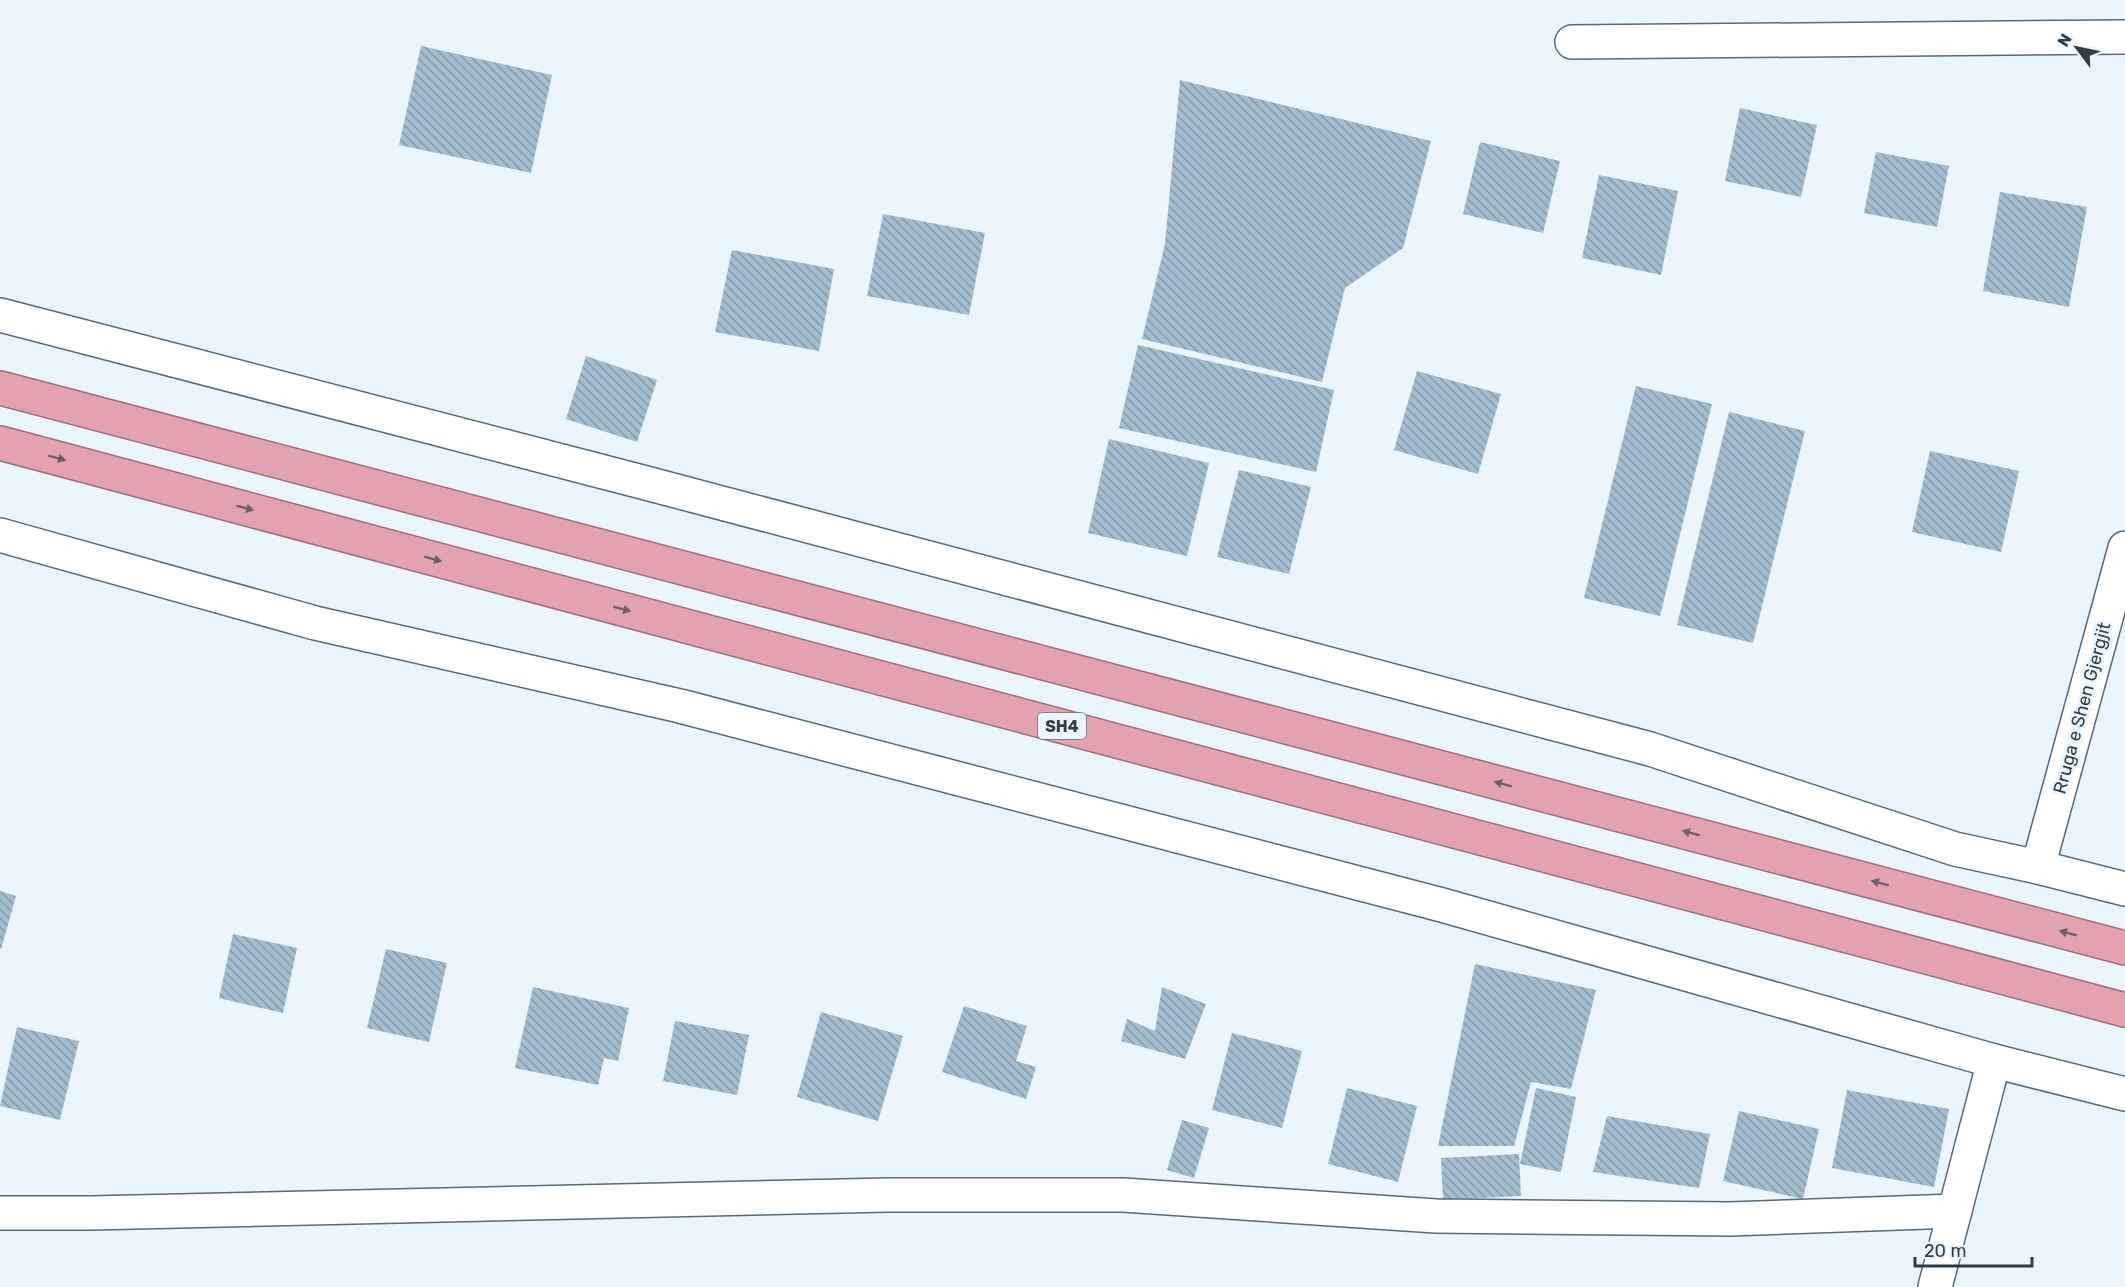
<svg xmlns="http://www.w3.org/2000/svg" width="2125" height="1287" font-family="Rubik,sans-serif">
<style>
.building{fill:url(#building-back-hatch)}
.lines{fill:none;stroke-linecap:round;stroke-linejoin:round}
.minor-casing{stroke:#546c7c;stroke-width:36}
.tertiary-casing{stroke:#546c7c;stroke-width:36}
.trunk-casing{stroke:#a06f7e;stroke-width:36}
.minor{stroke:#fff;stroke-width:33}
.tertiary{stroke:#fff;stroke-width:33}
.trunk{stroke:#e2a2b0;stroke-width:33}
.oneway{fill:#70606a}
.labels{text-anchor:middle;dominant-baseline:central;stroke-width:6;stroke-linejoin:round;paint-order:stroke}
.shield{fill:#ebf5fd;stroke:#6a747c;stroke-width:1.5}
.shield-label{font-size:16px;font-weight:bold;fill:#323c44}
.street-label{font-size:18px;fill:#323c44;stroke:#ebf5fd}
</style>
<defs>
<pattern id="building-back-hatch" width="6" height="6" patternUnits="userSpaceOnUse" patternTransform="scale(1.5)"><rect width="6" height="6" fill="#a3bdcf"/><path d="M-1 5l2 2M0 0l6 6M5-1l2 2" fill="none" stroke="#859baa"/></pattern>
</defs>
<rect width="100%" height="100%" fill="#ebf5fd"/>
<g class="building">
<path d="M421,46L552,75L531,173L399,145Z"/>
<path d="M1180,80L1431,141L1403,248L1345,288L1322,382L1142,339L1165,244Z"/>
<path d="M1740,108L1817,125L1801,197L1725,181Z"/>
<path d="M1480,142L1560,161L1543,233L1463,214Z"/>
<path d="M1876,152L1949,166L1937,227L1864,213Z"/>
<path d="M1599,175L1678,191L1661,275L1582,258Z"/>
<path d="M2000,192L2087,207L2069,307L1983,291Z"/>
<path d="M883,214L985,233L969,315L867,296Z"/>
<path d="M732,250L834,269L819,351L715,332Z"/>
<path d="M1138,345L1334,390L1316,472L1119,428Z"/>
<path d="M586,356L657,380L637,442L566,419Z"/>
<path d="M1417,371L1501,394L1478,474L1394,450Z"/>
<path d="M1636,386L1712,404L1660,616L1584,598Z"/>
<path d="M1729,412L1805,431L1753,643L1677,625Z"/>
<path d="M1109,439L1209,463L1187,556L1088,533Z"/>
<path d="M1930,451L2019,471L2001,552L1912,532Z"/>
<path d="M1239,470L1311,487L1289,574L1217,557Z"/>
<path d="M0,891L16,896L1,949H0Z"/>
<path d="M233,934L297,948L283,1013L219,998Z"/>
<path d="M386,949L447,963L429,1042L367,1028Z"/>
<path d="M1475,964L1596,990L1571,1089L1531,1082L1514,1146H1438Z"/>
<path d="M533,987L629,1008L618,1061L604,1058L598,1085L515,1068Z"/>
<path d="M1162,987L1206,1004L1185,1059L1121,1041L1127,1019L1155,1031Z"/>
<path d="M964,1006L1027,1026L1016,1061L1036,1067L1026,1099L942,1072Z"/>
<path d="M821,1012L903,1036L878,1121L797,1097Z"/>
<path d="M675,1021L749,1035L737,1095L663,1081Z"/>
<path d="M17,1027L79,1041L60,1120L0,1106Z"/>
<path d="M1232,1033L1302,1051L1282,1128L1212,1110Z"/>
<path d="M1347,1088L1417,1106L1398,1182L1328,1164Z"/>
<path d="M1536,1088L1576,1097L1561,1172L1520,1164Z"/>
<path d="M1847,1090L1949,1109L1934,1187L1832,1168Z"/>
<path d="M1739,1111L1819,1129L1803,1199L1723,1181Z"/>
<path d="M1607,1116L1710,1134L1699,1188L1593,1172Z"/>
<path d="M1182,1120L1209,1128L1194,1178L1167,1170Z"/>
<path d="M1519,1154L1521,1196L1443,1200L1441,1158Z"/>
</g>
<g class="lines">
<g class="minor-casing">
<g id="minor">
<path d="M1572,42L2125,37"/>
<path d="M0,315L646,483L1650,749L1955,849L2038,867"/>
<path d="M0,1213H91L888,1195H1123L1436,1216L1730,1219L1955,1211"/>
<path d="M1935,1287L1994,1061"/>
</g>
</g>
<g class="tertiary-casing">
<g id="tertiary">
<path d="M0,535L315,623L680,706L1442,905L1994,1061L2125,1094"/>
<path d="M2125,548L2038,867L2125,889"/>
</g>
</g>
<g class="trunk-casing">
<g id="trunk">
<path d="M0,388L2125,948"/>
<path d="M0,443L2125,1010"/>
</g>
</g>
<use href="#minor" class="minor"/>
<use href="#tertiary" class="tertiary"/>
<use href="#trunk" class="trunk"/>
</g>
<defs><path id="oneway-solid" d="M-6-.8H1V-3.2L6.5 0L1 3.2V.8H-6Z" transform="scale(1.5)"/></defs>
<g class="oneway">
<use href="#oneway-solid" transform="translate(57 458) rotate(15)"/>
<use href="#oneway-solid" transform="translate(245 508) rotate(15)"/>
<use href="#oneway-solid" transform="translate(433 559) rotate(15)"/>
<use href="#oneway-solid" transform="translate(622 609) rotate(15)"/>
<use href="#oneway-solid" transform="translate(1503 784) rotate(-165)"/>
<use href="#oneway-solid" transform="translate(1691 833) rotate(-165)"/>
<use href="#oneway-solid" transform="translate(1880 883) rotate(-165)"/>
<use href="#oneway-solid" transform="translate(2068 933) rotate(-165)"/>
</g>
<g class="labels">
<rect class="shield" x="1038" y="713" width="48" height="26" rx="4.5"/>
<g class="shield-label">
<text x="1062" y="726">SH4</text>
</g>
<g class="street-label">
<text transform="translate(2082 708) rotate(-75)">Rruga e Shen Gjergjit</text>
</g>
</g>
<g transform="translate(2077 48) rotate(302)" stroke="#ebf5fd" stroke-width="4.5" paint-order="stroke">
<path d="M0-4.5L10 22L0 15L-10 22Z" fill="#323c44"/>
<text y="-9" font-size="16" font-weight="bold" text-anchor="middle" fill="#323c44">N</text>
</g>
<path d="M1915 1257v9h117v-9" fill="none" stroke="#323c44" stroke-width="3"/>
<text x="1924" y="1257" font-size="18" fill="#323c44" stroke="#ebf5fd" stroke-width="4.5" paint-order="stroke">20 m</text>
</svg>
